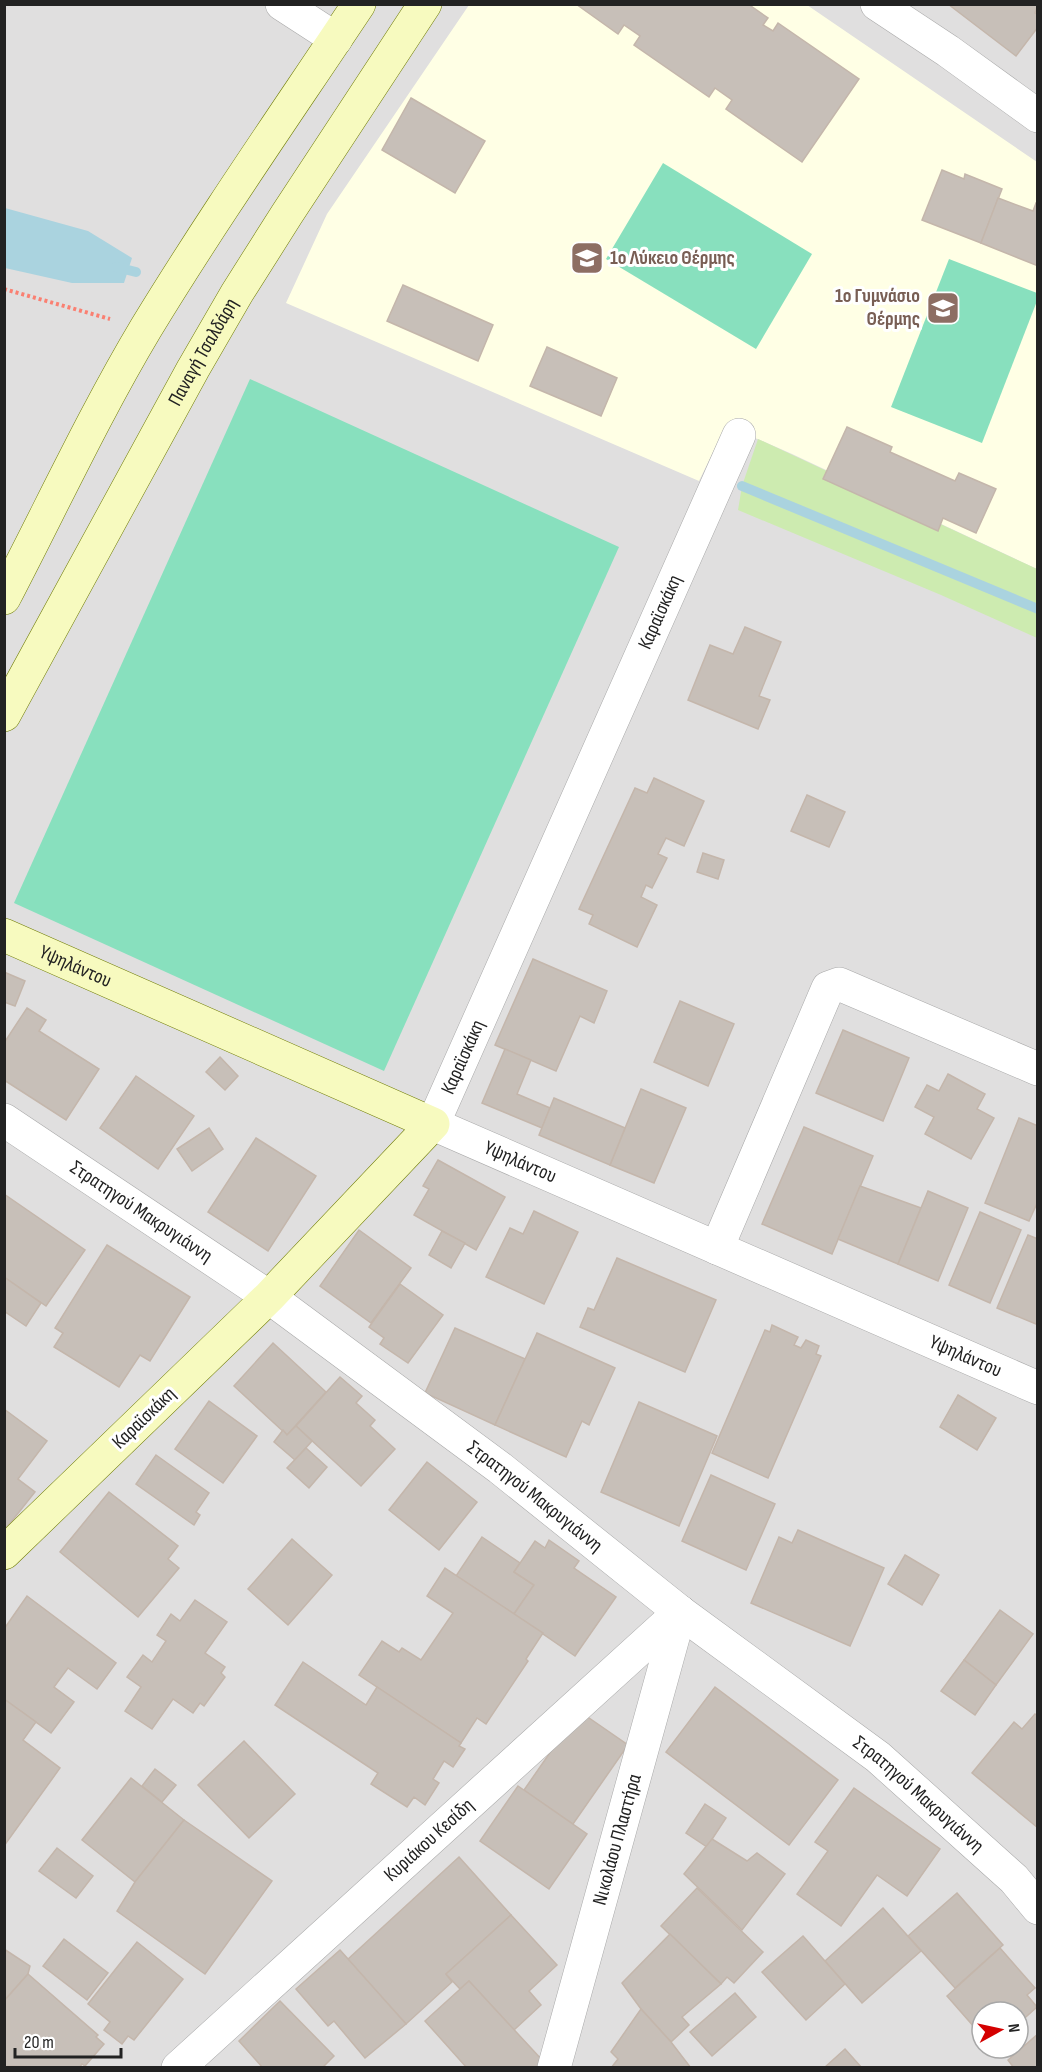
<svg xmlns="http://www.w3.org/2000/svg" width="1042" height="2072" font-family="'Sofia Sans Condensed',sans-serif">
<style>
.residential{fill:#e0dfdf;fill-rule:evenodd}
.education{fill:#ffffe5}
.grass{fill:#cdebb0}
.pitch{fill:#88e0be}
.water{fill:#aad3df}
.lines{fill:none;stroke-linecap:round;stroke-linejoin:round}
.stream{stroke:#aad3df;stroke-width:10}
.building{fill:#c7bfb8;stroke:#c4b6ab;stroke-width:1.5}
.street-casing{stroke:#a9a9a9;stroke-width:34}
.secondary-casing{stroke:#707d05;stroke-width:34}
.path{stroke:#fa8072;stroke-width:4;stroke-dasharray:3 3;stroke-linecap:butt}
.street{stroke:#fff;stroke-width:33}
.secondary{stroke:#f7fabf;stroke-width:33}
.labels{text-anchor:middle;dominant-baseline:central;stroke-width:6;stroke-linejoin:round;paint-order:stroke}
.education-label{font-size:20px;font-weight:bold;fill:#785e54;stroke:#fff;text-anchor:start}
.street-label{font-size:20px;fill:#222;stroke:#fff}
</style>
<rect width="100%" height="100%" fill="#f2efe9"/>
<path class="residential" d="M5,5H1037V2067L5,2068ZM982,2012H1018V2048H982Z"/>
<path class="education" d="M469,5H807L1037,162V569L792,454L758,439L739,435L726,425L699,481L286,303L327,214Z"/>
<path class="grass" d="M758,439L1037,569V638L941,595L738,510L742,486Z"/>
<g class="pitch">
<path d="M663,163L812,254L756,349L606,259Z"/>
<path d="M949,259L1037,293V301L982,443L891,407Z"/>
<path d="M250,379L619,547L384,1071L14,903Z"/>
</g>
<path class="water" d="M5,208L88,231L132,258L124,283H72L5,268Z"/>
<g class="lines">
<g class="stream">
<path d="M116,267L136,272"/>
<path d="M742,486L1038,609"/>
</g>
</g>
<g class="building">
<path d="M576,4H748L768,18L763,25L773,31L778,23L859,79L802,162L726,109L732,100L715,88L709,97L634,45L640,36L624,25L618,34Z"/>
<path d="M948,4H1038L1035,13L1038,15V27L1016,56Z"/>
<path d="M411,98L485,141L455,193L382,150Z"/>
<path d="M942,170L964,179L965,174L1002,189L981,243L922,220Z"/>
<path d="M998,198L1033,211L1036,203L1038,204V266L981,243Z"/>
<path d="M403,285L493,325L478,361L387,321Z"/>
<path d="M547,347L617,378L601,416L530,386Z"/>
<path d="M847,427L892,447L890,452L955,481L959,473L996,489L976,533L943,518L938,531L823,479Z"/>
<path d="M745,627L781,642L759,696L770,700L758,729L688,700L710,645L733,654Z"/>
<path d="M654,778L704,801L684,846L666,838L658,854L667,858L652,888L646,885L641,897L657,905L637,947L589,924L593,915L579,909L635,788L647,793Z"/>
<path d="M807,795L845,812L829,847L791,831Z"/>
<path d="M703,853L724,860L718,879L697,872Z"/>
<path d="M533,959L607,991L594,1023L580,1016L556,1071L495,1045Z"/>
<path d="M4,972L25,981L15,1006L4,1002Z"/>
<path d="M680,1001L734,1024L708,1086L654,1062Z"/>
<path d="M27,1008L46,1020L39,1031L99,1069L66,1120L4,1080V1043Z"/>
<path d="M843,1030L909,1058L883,1121L816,1093Z"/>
<path d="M505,1049L531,1060L517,1094L550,1108L542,1128L482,1103Z"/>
<path d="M220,1057L238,1076L225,1090L206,1072Z"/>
<path d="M948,1074L985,1094L977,1109L994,1118L971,1159L925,1134L934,1117L915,1107L927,1085L939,1091Z"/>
<path d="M136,1076L194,1116L158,1169L100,1128Z"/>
<path d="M641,1089L686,1108L654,1183L610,1165Z"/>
<path d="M554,1098L625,1128L610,1165L539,1135Z"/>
<path d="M1019,1118L1038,1126V1201L1029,1221L985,1203Z"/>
<path d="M804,1127L873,1156L832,1254L762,1224Z"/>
<path d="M209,1128L223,1149L192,1171L177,1149Z"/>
<path d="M256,1138L316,1176L268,1251L208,1212Z"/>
<path d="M438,1160L505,1197L476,1250L414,1215L429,1189L423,1186Z"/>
<path d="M860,1186L921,1208L898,1264L838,1239Z"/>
<path d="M928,1191L968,1208L938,1281L898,1264Z"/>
<path d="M4,1194L85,1250L46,1306L4,1277Z"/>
<path d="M534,1211L578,1232L544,1304L486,1277L510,1228L523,1234Z"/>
<path d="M980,1212L1021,1230L990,1303L949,1285Z"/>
<path d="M359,1230L411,1268L371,1323L320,1286Z"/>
<path d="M442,1231L465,1243L451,1268L429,1255Z"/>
<path d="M1028,1235L1038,1239V1320L1036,1324L997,1308Z"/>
<path d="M107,1245L190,1297L150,1361L140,1355L119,1387L54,1347L63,1333L55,1328Z"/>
<path d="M617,1258L716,1300L685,1372L580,1327L588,1308L594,1310Z"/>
<path d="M4,1277L41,1303L26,1326L4,1311Z"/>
<path d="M400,1284L443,1315L408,1363L380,1344L384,1338L369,1327Z"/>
<path d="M772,1325L798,1337L794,1345L801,1348L806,1340L819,1346L816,1354L821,1356L768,1478L712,1453L765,1330L770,1332Z"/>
<path d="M455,1328L525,1359L495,1425L425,1393Z"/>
<path d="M537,1333L615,1368L589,1425L582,1421L566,1457L495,1425Z"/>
<path d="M273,1343L326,1392L287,1435L234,1386Z"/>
<path d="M340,1377L362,1396L356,1403L375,1420L370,1426L395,1449L361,1486L296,1426Z"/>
<path d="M958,1395L996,1418L977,1450L940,1427Z"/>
<path d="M209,1401L257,1436L223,1483L175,1449Z"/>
<path d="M639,1402L717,1436L679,1526L601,1492Z"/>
<path d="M4,1409L47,1441L18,1479L35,1492L4,1531Z"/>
<path d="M296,1426L312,1441L295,1460L274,1442L283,1430L287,1435Z"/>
<path d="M306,1448L327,1467L309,1488L287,1468Z"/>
<path d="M156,1455L209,1493L196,1512L200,1515L194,1525L136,1484Z"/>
<path d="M427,1462L477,1502L439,1550L389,1510Z"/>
<path d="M711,1475L775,1504L746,1570L682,1541Z"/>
<path d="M109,1492L178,1546L168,1559L179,1568L138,1617L60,1552Z"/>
<path d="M798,1530L884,1568L850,1646L751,1603L779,1537L792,1543Z"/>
<path d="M482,1537L520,1563L514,1572L534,1585L514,1614L456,1576Z"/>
<path d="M292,1539L332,1575L288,1625L248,1589Z"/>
<path d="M549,1540L579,1561L574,1568L616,1597L575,1656L514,1614L534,1585L514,1572L535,1541L545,1548Z"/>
<path d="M905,1555L939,1575L922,1605L888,1584Z"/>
<path d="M445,1568L543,1633L526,1659L528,1661L486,1724L477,1718L461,1743L359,1675L382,1641L399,1652L402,1648L421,1660L453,1613L427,1596Z"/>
<path d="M27,1596L116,1663L97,1689L68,1668L54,1687L74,1702L51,1733L4,1699V1629Z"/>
<path d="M195,1600L227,1622L205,1653L225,1667L221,1673L225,1677L204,1706L200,1703L193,1713L173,1699L152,1729L125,1711L141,1687L127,1677L143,1655L152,1662L166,1641L157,1635L171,1614L180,1621Z"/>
<path d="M1000,1610L1033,1634L996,1685L964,1660Z"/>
<path d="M964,1660L996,1685L975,1715L941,1691Z"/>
<path d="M303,1662L366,1705L377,1687L461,1743L459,1746L465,1749L453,1767L444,1761L433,1779L439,1783L425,1805L414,1797L407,1807L371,1784L378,1773L275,1705Z"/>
<path d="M715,1687L838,1780L789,1845L666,1752Z"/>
<path d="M4,1699L36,1722L23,1740L60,1768L4,1846Z"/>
<path d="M579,1711L628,1745L573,1824L524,1790Z"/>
<path d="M1035,1714L1038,1716V1828L972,1773L1014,1722L1022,1729Z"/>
<path d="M244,1741L295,1794L249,1838L198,1785Z"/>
<path d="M155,1769L176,1785L162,1802L142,1786Z"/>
<path d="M131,1778L184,1820L135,1882L82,1840Z"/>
<path d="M518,1786L587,1834L549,1889L480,1841Z"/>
<path d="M854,1788L940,1849L907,1896L877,1875L841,1926L797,1894L828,1851L815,1842Z"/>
<path d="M705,1804L726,1818L707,1847L686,1833Z"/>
<path d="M184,1820L272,1881L205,1974L117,1911L135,1882Z"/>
<path d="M712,1839L747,1861L757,1853L785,1874L742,1930L684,1874Z"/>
<path d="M57,1848L93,1876L76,1898L39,1871Z"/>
<path d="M459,1857L511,1915L446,1974L452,1982L406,2024L347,1960Z"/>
<path d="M697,1888L763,1952L734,1983L727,1977L721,1984L661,1926Z"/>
<path d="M957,1893L1003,1945L955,1988L908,1936Z"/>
<path d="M883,1908L921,1951L862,2003L825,1961Z"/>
<path d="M511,1915L557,1965L529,1991L541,2005L514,2030L469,1981L460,1989L446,1974Z"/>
<path d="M670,1934L721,1984L682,2017L689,2025L671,2042L641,2009L622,1983Z"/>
<path d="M803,1936L845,1984L806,2020L762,1972Z"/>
<path d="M64,1939L108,1973L87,2000L43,1966Z"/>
<path d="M137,1942L183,1979L134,2040L128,2036L122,2044L104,2030L110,2022L88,2004Z"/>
<path d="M1000,1948L1035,1988L1027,1995L1037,2007L1018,2024V2012H982V2036L947,1996Z"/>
<path d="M4,1949L30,1966L28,1974L4,2001Z"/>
<path d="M340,1950L406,2024L365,2058L334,2021L328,2026L296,1989Z"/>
<path d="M28,1974L98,2035L96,2037L104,2044L85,2066L82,2064L79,2068L4,2066V2001Z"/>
<path d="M469,1981L543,2061L536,2068H467L425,2021Z"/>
<path d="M735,1993L756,2017L712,2056L690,2032Z"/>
<path d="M280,2001L334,2056L322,2068H263L239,2041Z"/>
<path d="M641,2009L671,2042L691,2068H611L618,2059L611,2052Z"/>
<path d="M1038,2034V2068H1014L1008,2060Z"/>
<path d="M845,2049L862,2068H824Z"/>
</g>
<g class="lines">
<g class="street-casing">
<g id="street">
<path d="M282,4L336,39"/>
<path d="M877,4L948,51L1038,116"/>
<path id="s1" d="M739,435L433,1124L1038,1388"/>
<path id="s2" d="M4,1120L269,1297L500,1468L680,1612L878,1757L1014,1879L1038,1908"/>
<path d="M717,1248L828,988L839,984L1038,1069"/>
<path id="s3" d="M178,2068L680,1612"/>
<path id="s4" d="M554,2068L680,1612"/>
</g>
</g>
<g class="secondary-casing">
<g id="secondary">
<path d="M4,598C51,508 94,415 146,328C213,218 287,112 359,4"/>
<path id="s5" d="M4,715L193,369L237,293L287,214L425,4"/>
<path id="s6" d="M4,935L433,1124L269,1297L4,1553"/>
</g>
</g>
<path class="path" d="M4,289L110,319"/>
<use href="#street" class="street"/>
<use href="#secondary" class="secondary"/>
</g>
<defs>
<g id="school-square" transform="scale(1.725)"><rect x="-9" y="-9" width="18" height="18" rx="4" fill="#8d6e63" stroke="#fff"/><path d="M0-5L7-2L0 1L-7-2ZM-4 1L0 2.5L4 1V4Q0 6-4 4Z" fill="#fff"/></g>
</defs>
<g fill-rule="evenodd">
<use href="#school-square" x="587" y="258"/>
<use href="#school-square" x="943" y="308"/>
</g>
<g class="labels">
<g class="education-label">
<text x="610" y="258">1ο Λύκειο Θέρμης</text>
<text x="920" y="296" text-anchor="end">1ο Γυμνάσιο<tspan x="920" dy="23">Θέρμης</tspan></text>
</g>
<g class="street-label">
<text stroke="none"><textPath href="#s5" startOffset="414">Παναγή Τσαλδάρη</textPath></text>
<text transform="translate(660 612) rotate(-66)">Καραϊσκάκη</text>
<text stroke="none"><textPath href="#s6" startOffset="78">Υψηλάντου</textPath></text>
<text transform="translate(463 1057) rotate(-66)">Καραϊσκάκη</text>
<text stroke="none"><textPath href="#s1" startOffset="849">Υψηλάντου</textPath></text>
<text stroke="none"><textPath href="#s2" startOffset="165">Στρατηγού Μακρυγιάννη</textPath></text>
<text stroke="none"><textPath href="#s1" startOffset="1335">Υψηλάντου</textPath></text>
<text transform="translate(144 1418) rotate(-44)">Καραϊσκάκη</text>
<text stroke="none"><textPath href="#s2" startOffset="651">Στρατηγού Μακρυγιάννη</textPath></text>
<text stroke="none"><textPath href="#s2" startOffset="1137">Στρατηγού Μακρυγιάννη</textPath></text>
<text stroke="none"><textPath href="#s3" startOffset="339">Κυριάκου Κεσίδη</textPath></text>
<text stroke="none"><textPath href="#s4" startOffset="237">Νικολάου Πλαστήρα</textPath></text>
</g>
</g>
<rect width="1042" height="2072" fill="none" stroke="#222222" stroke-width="12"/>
<g transform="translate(1000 2030) rotate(82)"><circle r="28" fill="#ffffff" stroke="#a7a7a7" stroke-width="1.5"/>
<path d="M0-4.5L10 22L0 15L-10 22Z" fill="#d40000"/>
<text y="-9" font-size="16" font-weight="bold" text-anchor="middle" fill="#222222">N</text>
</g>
<path d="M15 2048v9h106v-9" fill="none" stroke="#222222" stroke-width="3"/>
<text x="24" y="2048" font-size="18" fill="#222222" stroke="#ffffff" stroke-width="4.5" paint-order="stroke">20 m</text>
</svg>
